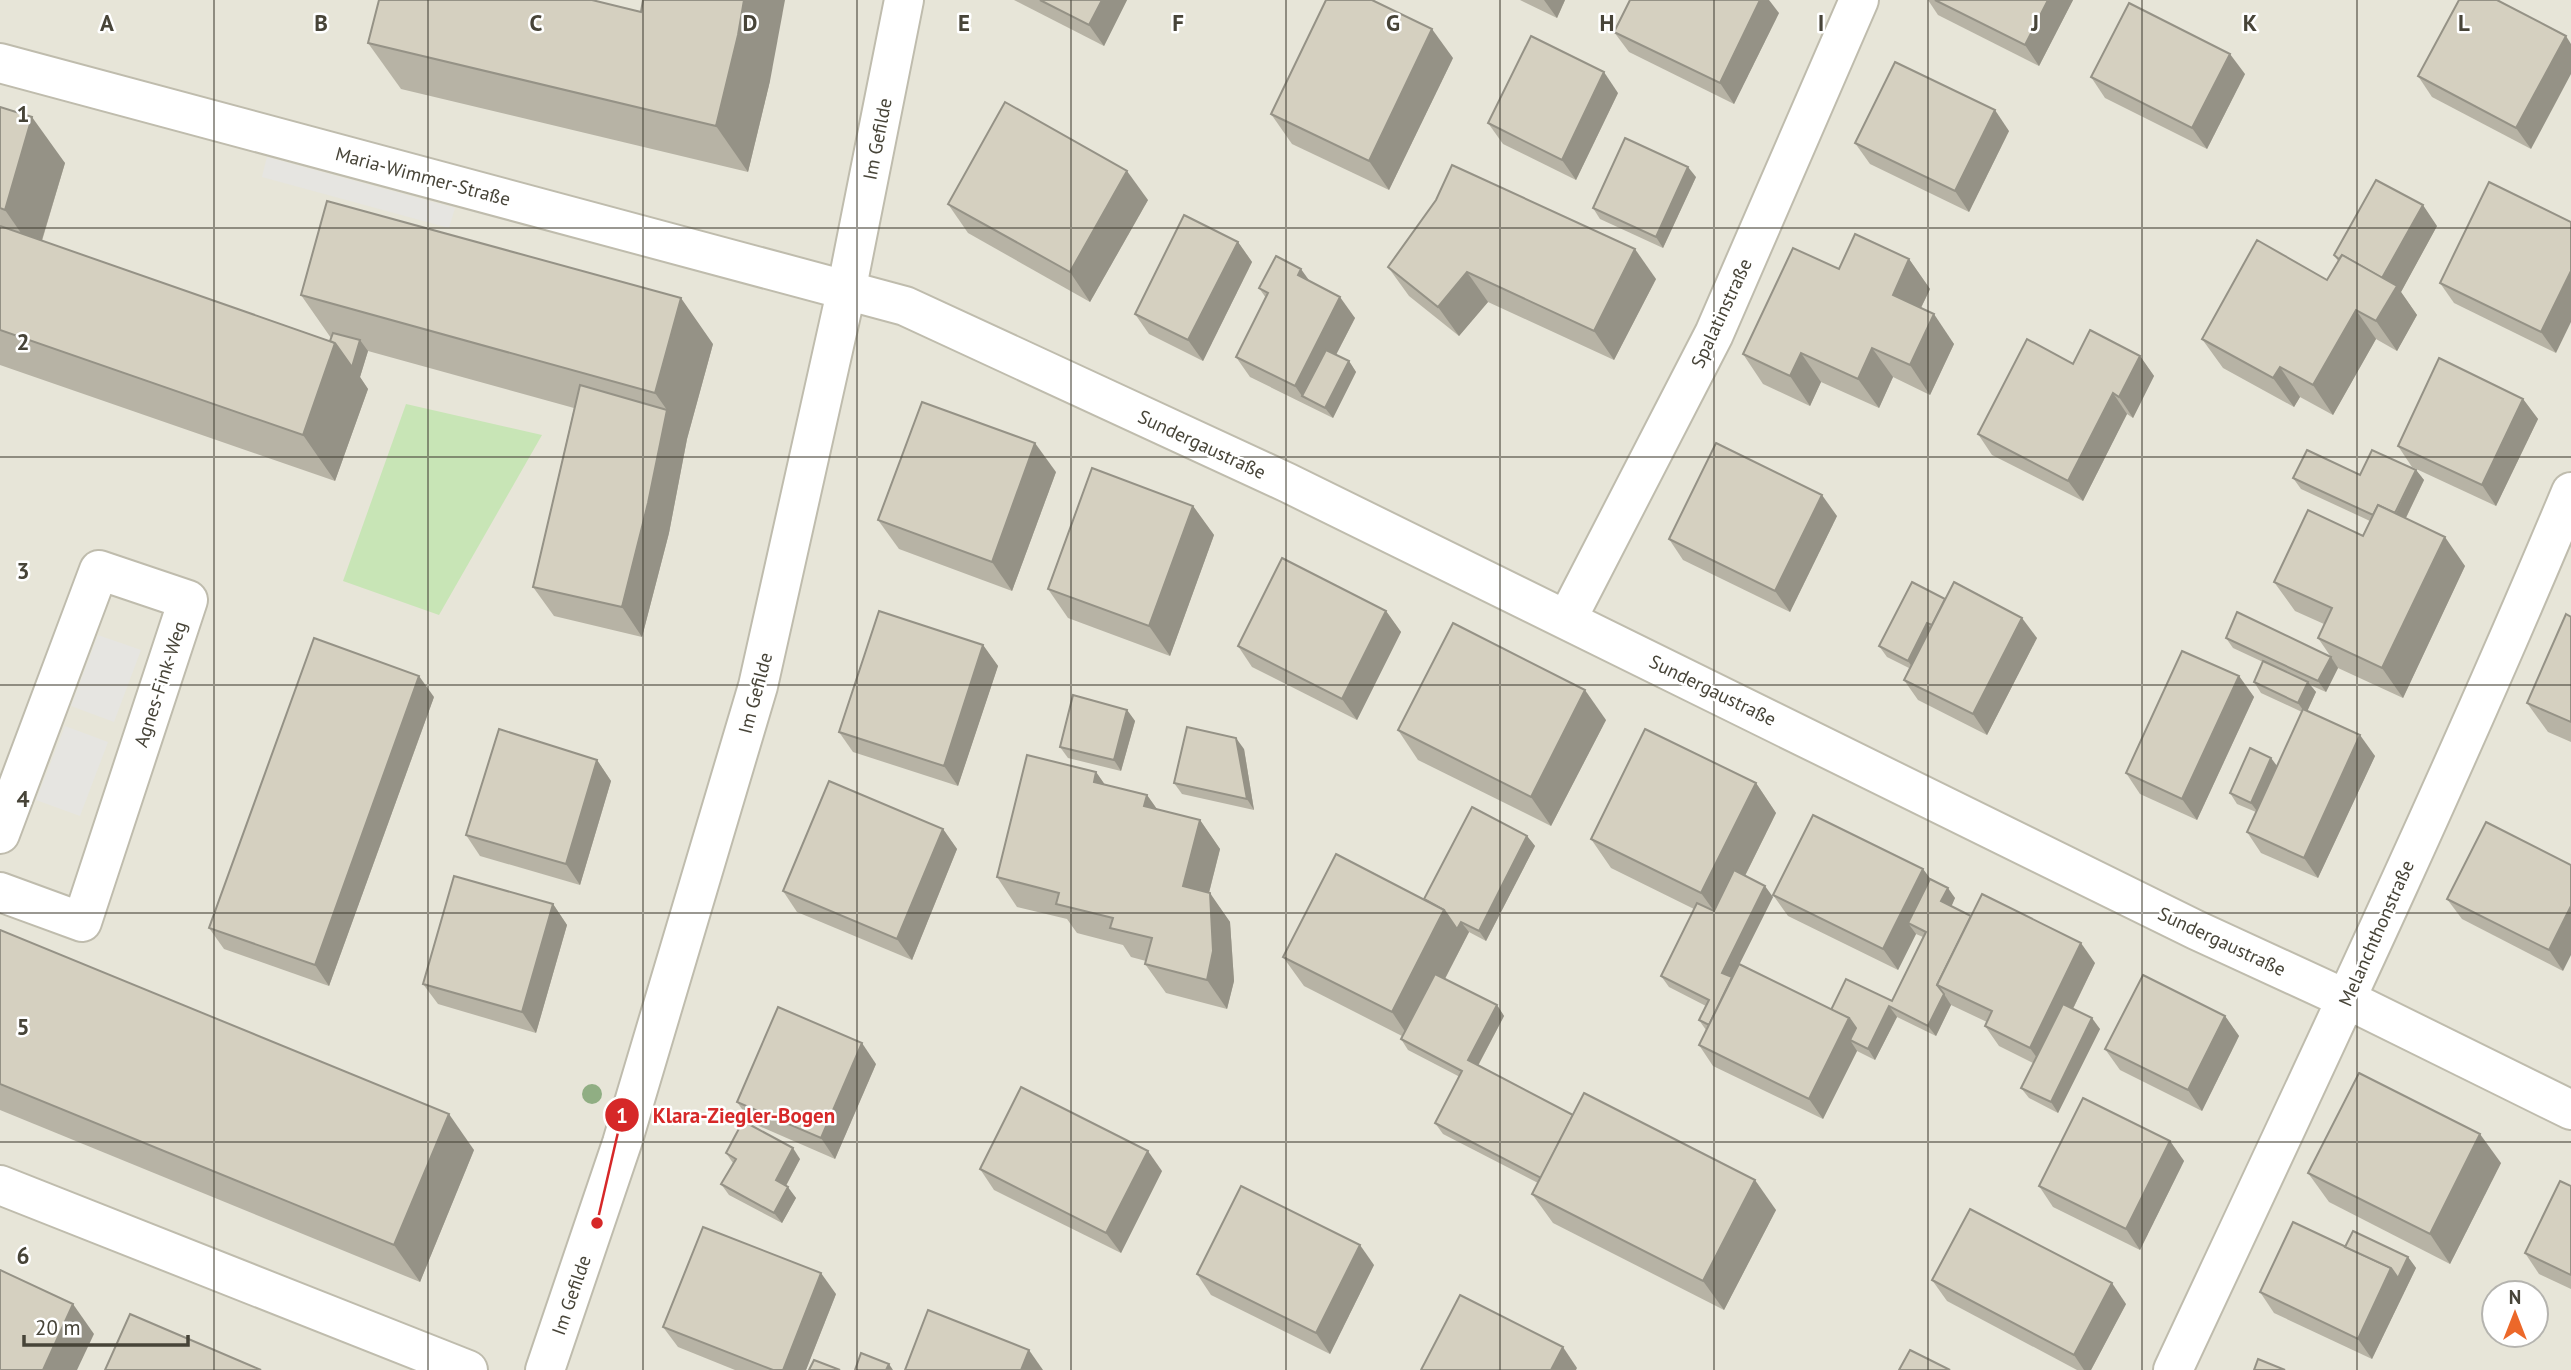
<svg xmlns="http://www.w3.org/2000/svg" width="2571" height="1370" font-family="'PT Sans',sans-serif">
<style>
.residential{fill:#e7e5d8;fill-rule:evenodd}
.green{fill:#c8e5b6}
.parking{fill:#e6e5e1}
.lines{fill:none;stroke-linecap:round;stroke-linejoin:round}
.minor-casing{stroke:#bfbcad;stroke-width:42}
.minor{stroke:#fff;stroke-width:38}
.tree{fill:#90ae83}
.wall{fill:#b7b3a5}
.shaded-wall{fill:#959286}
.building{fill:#d5d0c0;stroke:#959286;stroke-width:2}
.grid{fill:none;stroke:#474438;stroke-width:2;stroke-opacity:0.55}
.labels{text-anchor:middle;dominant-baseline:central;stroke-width:5;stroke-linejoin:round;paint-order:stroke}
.street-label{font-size:19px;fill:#474438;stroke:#fff}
.grid-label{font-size:23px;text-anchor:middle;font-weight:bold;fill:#474438;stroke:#fff;stroke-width:5;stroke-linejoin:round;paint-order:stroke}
.leader{fill:none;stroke:#d62828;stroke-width:2.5}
.callout-dot{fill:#d62828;stroke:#fff;stroke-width:2.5}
.mark-label{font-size:21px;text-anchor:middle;font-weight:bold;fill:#fff}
.callout-label{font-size:21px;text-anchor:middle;font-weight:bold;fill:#d62828;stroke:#fff;stroke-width:5;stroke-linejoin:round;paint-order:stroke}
</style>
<rect width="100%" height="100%" fill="#f4f3ea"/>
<path class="residential" d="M0,0H2571V1370H0ZM2494,1293H2536V1335H2494Z"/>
<path class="green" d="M406,404L542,435L439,615L343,581Z"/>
<g class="parking">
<path d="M267,157L455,208L449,228L262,177Z"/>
<path d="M98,635L141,650L114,722L71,706Z"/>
<path d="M65,726L108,742L80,816L36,800Z"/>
</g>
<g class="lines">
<g class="minor-casing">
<g id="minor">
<path d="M0,63L905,306L1288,483L2196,930L2346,999L2571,1110"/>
<path d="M1567,619L1714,334L1859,0"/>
<path d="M0,834L99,570L188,600L82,922L0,892"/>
<path d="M0,1185L468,1370"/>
<path d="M545,1370L622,1143L758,686L846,292L904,0"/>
<path d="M2173,1370C2309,1079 2447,789 2571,492"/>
</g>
</g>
<use href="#minor" class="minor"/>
</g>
<circle class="tree" cx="592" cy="1094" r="10"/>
<g class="wall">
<path d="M1014,0H1127L1104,46Z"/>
<path d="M1520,0H1565L1557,18Z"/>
<path d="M1928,0H2073L2039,66L1938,15Z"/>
<path d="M2459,0L2531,149L2432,97L2418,76Z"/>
<path d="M1779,13L1734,104L1629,52L1614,32Z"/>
<path d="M368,43L770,81L748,172L401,89Z"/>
<path d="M1453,58L1389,190L1292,144L1271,114Z"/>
<path d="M2245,74L2207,149L2105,98L2091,77Z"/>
<path d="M1618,93L1576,180L1503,144L1488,123Z"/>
<path d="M0,107L65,163L42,241L330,341L331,338L301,295L713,344L687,439L669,533L642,637L554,616L533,587L574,408L368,351L360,377L368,389L335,481L0,365Z"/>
<path d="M2009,131L1969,212L1870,164L1855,143Z"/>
<path d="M1696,177L1663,248L1600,219L1593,208Z"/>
<path d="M2489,182L2556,353L2454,303L2440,283Z"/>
<path d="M1148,200L1090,302L968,233L948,204Z"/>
<path d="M2437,226L2401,292L2417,315L2397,351L2376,339L2333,415L2300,397L2294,407L2223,368L2202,339L2327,280L2338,261L2334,255Z"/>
<path d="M1238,242L1252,262L1203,361L1149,334L1135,314Z"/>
<path d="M1909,259L1930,289L1921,308L1954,344L1930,395L1893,377L1879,408L1821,382L1810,406L1763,384L1743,354L1839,269Z"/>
<path d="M1388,267L1656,279L1614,360L1488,302L1459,336L1409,296Z"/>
<path d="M1310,282L1355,318L1336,355L1349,361L1356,372L1333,418L1250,377L1236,357L1266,298L1259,288Z"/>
<path d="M2140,356L2154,376L2133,418L2127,414L2083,501L1992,455L1978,434L2073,364Z"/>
<path d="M2523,399L2538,419L2496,506L2412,467L2398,446Z"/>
<path d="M2416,470L2424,480L2406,518L2465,566L2403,698L2338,668L2326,692L2310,685L2316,692L2307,711L2375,756L2318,878L2261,853L2247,832L2256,812L2237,804L2230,793L2271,758L2277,766L2302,712L2261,693L2254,682L2263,662L2233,648L2226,638L2331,657L2318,638L2324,624L2295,611L2274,582L2363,536L2370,521L2301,489L2293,478L2360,475Z"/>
<path d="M1056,472L1012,591L899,549L878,520Z"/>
<path d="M1193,506L1214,535L1170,656L1068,618L1048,589Z"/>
<path d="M1837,516L1790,612L1683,560L1669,539Z"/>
<path d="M1945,599L2037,638L1987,735L1918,700L1904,680L1909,668L1887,657L1879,646Z"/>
<path d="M1386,611L1401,632L1357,720L1252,667L1238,646Z"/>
<path d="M2571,617V742L2548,732L2527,703Z"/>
<path d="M983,645L998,666L958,786L853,752L839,732Z"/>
<path d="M2239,676L2254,697L2197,820L2140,794L2126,773Z"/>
<path d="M434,697L329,986L224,949L209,928Z"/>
<path d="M1127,710L1135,721L1121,771L1068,758L1060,747Z"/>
<path d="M1606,720L1551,826L1418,760L1398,730Z"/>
<path d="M1244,749L1254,810L1182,794L1174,783Z"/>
<path d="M597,760L611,781L580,885L480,856L466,835Z"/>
<path d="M1096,772L1105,785L1147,795L1157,809L1200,820L1220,849L1209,893L1230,922L1234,981L1227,1009L1166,993L1145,964L1146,961L1131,957L1123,945L1077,933L1067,919L1017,907L997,877Z"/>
<path d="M1756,783L1776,813L1745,876L1773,897L1739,965L1831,1010L1892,1001L1923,937L1916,934L1898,970L1788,916L1773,895L1923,869L1930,879L1955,898L1951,906L1971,916L2095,963L2073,1009L2100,1029L2058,1113L2029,1098L2021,1088L2033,1063L1999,1046L1985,1026L1987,1022L1951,1005L1936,1036L1897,1017L1875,1060L1857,1051L1823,1119L1713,1066L1699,1045L1706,1030L1699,1020L1706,1006L1669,987L1661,976L1694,909L1611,868L1591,839Z"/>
<path d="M2486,822L2563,971L2462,919L2447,899Z"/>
<path d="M943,829L957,849L912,960L797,912L783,891Z"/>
<path d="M1527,836L1535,846L1486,941L1469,932L1445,979L1497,1005L1504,1016L1478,1066L1573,1115L1776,1210L1724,1310L1553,1223L1532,1194L1538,1183L1443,1134L1435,1123L1460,1077L1408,1050L1401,1039L1402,1036L1304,986L1283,957L1424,899Z"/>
<path d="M553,904L567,925L536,1033L438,1004L423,984Z"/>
<path d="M0,930L474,1150L420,1282L0,1110Z"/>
<path d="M2225,1016L2239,1036L2202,1111L2120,1070L2105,1049Z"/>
<path d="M876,1064L835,1159L752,1123L737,1102Z"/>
<path d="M2170,1141L2184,1161L2140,1250L2053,1207L2039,1186Z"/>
<path d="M726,1153L800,1159L786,1186L796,1198L782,1223L729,1195L721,1184L733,1163Z"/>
<path d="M2501,1163L2450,1264L2329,1202L2308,1173Z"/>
<path d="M980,1169L1162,1171L1121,1253L994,1190Z"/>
<path d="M2571,1186V1289L2539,1274L2525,1253Z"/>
<path d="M2345,1247L2408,1257L2416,1268L2372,1359L2274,1313L2260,1292Z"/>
<path d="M1374,1265L1330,1354L1211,1295L1197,1274Z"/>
<path d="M1932,1280L2126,1304L2091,1370H2077L1947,1301Z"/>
<path d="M836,1294L806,1370H735L678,1347L663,1327Z"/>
</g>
<g class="shaded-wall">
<path d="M744,0H785L770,81L748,172L716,126Z"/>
<path d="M1102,0H1127L1104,46L1089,25Z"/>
<path d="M1544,0H1565L1557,18Z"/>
<path d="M1760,0H1769L1779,13L1734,104L1720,83Z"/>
<path d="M2048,0H2073L2039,66L2025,45Z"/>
<path d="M1432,29L1453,58L1389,190L1369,161Z"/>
<path d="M2566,36L2571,44V74L2531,149L2516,128Z"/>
<path d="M2230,54L2245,74L2207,149L2192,128Z"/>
<path d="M1604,72L1618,93L1576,180L1562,160Z"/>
<path d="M1995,110L2009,131L1969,212L1955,191Z"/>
<path d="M32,117L65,163L37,256L5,210Z"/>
<path d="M1688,167L1696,177L1663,248L1656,237Z"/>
<path d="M1127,171L1148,200L1090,302L1070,272Z"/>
<path d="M2423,205L2437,226L2401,292L2417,315L2397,351L2376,321L2380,282Z"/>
<path d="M1238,242L1252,262L1203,361L1188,340Z"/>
<path d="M1635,249L1656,279L1614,360L1594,331Z"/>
<path d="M1909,259L1930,289L1913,324L1893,295Z"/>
<path d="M1301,269L1316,290L1298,275Z"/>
<path d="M2571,271V322L2556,353L2541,332Z"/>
<path d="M1467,272L1488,302L1459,336L1438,307Z"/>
<path d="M1340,297L1355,318L1312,401L1302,396L1295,386Z"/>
<path d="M681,298L713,344L687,439L669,533L642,637L622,607L667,410L655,393Z"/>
<path d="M2356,310L2376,339L2333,415L2313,385Z"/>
<path d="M1934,314L1954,344L1930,395L1910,365Z"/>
<path d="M360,340L368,351L360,377L368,389L335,481L303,435L335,343Z"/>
<path d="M1872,348L1893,377L1879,408L1858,379Z"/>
<path d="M1801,353L1821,382L1810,406L1790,376Z"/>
<path d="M2140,356L2154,376L2133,418L2119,397Z"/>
<path d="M1349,361L1356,372L1333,418L1325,408Z"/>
<path d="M2280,367L2300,397L2294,407L2273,378Z"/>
<path d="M2113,393L2127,414L2083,501L2068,481Z"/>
<path d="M2523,399L2538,419L2496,506L2482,485Z"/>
<path d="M1035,443L1056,472L1012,591L992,562Z"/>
<path d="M2416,470L2424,480L2398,534L2391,524Z"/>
<path d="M1822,495L1837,516L1790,612L1775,591Z"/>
<path d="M1193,506L1214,535L1170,656L1149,626Z"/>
<path d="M2445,537L2465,566L2403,698L2382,668Z"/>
<path d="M1386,611L1401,632L1357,720L1342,699Z"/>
<path d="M2022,618L2037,638L1987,735L1973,714Z"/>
<path d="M1927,623L1935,634L1915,671L1908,661Z"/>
<path d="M983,645L998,666L958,786L944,766Z"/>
<path d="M2331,657L2338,668L2326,692L2318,681Z"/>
<path d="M419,676L434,697L329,986L315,965Z"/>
<path d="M2239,676L2254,697L2197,820L2182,799Z"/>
<path d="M2308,682L2316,692L2306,714L2298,703Z"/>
<path d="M1585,690L1606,720L1551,826L1531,797Z"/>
<path d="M1127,710L1135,721L1121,771L1114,760Z"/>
<path d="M2360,735L2375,756L2318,878L2304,858Z"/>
<path d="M1236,738L1244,749L1254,810L1247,799Z"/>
<path d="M2271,758L2279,769L2259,814L2251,803Z"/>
<path d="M597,760L611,781L580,885L566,864Z"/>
<path d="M1096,772L1117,802L1094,782Z"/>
<path d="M1756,783L1776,813L1722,922L1701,893Z"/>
<path d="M1147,795L1168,825L1144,806Z"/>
<path d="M1200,820L1220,849L1203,916L1183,886Z"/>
<path d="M943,829L957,849L912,960L897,939Z"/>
<path d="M1527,836L1535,846L1486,941L1479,931Z"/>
<path d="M1923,869L1938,889L1908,923L1916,934L1898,970L1883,949Z"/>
<path d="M1765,886L1773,897L1730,983L1722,973Z"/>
<path d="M1948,888L1955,898L1949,912L1941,901Z"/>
<path d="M1210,893L1230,922L1234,981L1227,1009L1207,980Z"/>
<path d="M553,904L567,925L536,1033L522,1012Z"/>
<path d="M2571,906V955L2563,971L2549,950Z"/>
<path d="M1444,910L1461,922L1469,932L1412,1042L1392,1012Z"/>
<path d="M2081,943L2095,963L2044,1068L2030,1048Z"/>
<path d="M1944,994L1951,1005L1936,1036L1928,1026Z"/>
<path d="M1497,1005L1504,1016L1475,1071L1468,1060Z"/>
<path d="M1889,1006L1897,1017L1875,1060L1868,1049Z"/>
<path d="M2225,1016L2239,1036L2202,1111L2188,1090Z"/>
<path d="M1849,1018L1863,1039L1850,1040L1857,1051L1823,1119L1809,1099Z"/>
<path d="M2092,1018L2100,1029L2058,1113L2051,1102Z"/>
<path d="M862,1043L876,1064L835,1159L821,1138Z"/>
<path d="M449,1114L474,1150L420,1282L394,1245Z"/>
<path d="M2480,1134L2501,1163L2450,1264L2430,1234Z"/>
<path d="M2170,1141L2184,1161L2140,1250L2126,1229Z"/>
<path d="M793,1148L800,1159L783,1191L776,1180Z"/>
<path d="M1148,1151L1162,1171L1121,1253L1106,1233Z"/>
<path d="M1755,1180L1776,1210L1724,1310L1703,1281Z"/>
<path d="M788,1187L796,1198L782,1223L774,1213Z"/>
<path d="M1360,1245L1374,1265L1330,1354L1316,1333Z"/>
<path d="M2408,1257L2416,1268L2372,1359L2358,1339L2391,1268Z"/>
<path d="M821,1273L836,1294L806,1370H783Z"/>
<path d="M2112,1283L2126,1304L2091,1370H2084L2074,1355Z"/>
<path d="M73,1304L94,1334L77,1370H43Z"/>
<path d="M1563,1347L1577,1368L1576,1370H1551Z"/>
<path d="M1029,1350L1043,1370H1021Z"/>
<path d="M889,1364L893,1370H886Z"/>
</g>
<g class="building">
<path d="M379,0H592L641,12L643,0H744L738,35L716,126L368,43Z"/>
<path d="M1040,0H1102L1089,25Z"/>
<path d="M1326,0H1372L1432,29L1369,161L1271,114Z"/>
<path d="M1630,0H1760L1720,83L1614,32Z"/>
<path d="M1935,0H2048L2025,45Z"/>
<path d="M2459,0H2497L2566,36L2516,128L2418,76Z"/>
<path d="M2129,3L2230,54L2192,128L2091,77Z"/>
<path d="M1531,36L1604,72L1562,160L1488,123Z"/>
<path d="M1895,62L1995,110L1955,191L1855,143Z"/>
<path d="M1005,102L1127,171L1070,272L948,204Z"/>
<path d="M0,107L32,117L5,210L0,208Z"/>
<path d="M1625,138L1688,167L1656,237L1593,208Z"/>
<path d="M1452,165L1635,249L1594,331L1467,272L1438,307L1388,267L1436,200Z"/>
<path d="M2376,180L2423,205L2382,278L2342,255L2339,259L2334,255Z"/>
<path d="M2489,182L2571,222V271L2541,332L2440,283Z"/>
<path d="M327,201L681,298L655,393L301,295Z"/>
<path d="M1184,215L1238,242L1188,340L1135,314Z"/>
<path d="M0,226L335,343L303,435L0,330Z"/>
<path d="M1855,234L1909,259L1893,295L1934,314L1910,365L1872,348L1858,379L1801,353L1790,376L1743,354L1793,248L1839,269Z"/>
<path d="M2257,240L2327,280L2342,255L2397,286L2376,321L2356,310L2313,385L2280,367L2273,378L2202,339Z"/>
<path d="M1276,256L1301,269L1298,275L1340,297L1295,386L1236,357L1268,293L1259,288Z"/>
<path d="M2090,330L2140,356L2119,397L2113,393L2068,481L1978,434L2027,339L2073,364Z"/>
<path d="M333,333L360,340L352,367L335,343L330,341Z"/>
<path d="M1326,350L1349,361L1325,408L1302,396Z"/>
<path d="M2439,358L2523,399L2482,485L2398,446Z"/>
<path d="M580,385L667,410L648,503L622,607L533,587Z"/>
<path d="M922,402L1035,443L992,562L878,520Z"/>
<path d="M1716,443L1822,495L1775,591L1669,539Z"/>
<path d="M2307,450L2360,475L2372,450L2416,470L2395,513L2378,505L2373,515L2293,478Z"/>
<path d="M1092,468L1193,506L1149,626L1048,589Z"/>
<path d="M2378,505L2445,537L2382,668L2318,638L2332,608L2274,582L2308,510L2363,536Z"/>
<path d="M1282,558L1386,611L1342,699L1238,646Z"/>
<path d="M1912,582L1945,599L1932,625L1927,623L1908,661L1879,646Z"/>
<path d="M1954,582L2022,618L1973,714L1904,680Z"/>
<path d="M879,611L983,645L944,766L839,732Z"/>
<path d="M2237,612L2331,657L2318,681L2226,638Z"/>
<path d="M2566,614L2571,617V722L2527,703Z"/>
<path d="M1453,623L1585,690L1531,797L1398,730Z"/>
<path d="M314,638L419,676L315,965L209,928Z"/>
<path d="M2182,651L2239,676L2182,799L2126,773Z"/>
<path d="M2263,661L2308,682L2298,703L2254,682Z"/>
<path d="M1073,695L1127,710L1114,760L1060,747Z"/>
<path d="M2303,709L2360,735L2304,858L2247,832Z"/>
<path d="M1187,727L1236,738L1247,799L1174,783Z"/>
<path d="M499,729L597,760L566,864L466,835Z"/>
<path d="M1645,729L1756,783L1701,893L1591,839Z"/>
<path d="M2250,748L2271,758L2251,803L2230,793Z"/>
<path d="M1027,755L1096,772L1094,782L1147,795L1144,806L1200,820L1183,886L1210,893L1213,951L1207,980L1145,964L1152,938L1110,928L1113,918L1056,904L1059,893L997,877Z"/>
<path d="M829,781L943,829L897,939L783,891Z"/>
<path d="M1472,807L1527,836L1479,931L1461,922L1457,929L1444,910L1424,899Z"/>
<path d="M1813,815L1923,869L1883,949L1773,895Z"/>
<path d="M2486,822L2571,865V906L2549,950L2447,899Z"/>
<path d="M1336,854L1444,910L1392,1012L1283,957Z"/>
<path d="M1734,870L1765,886L1722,973L1732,977L1709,1025L1699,1020L1709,1000L1661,976L1697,903L1714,911Z"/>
<path d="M454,876L553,904L522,1012L423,984Z"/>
<path d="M1930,879L1948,888L1941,901L1971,916L1937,985L1944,994L1928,1026L1889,1006L1868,1049L1850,1040L1856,1028L1849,1018L1831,1010L1846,979L1892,1001L1926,932L1908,923Z"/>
<path d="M1982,894L2081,943L2030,1048L1985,1026L1992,1011L1937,985Z"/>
<path d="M0,930L449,1114L394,1245L0,1084Z"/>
<path d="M1739,964L1849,1018L1809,1099L1699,1045Z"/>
<path d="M1435,974L1497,1005L1468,1060L1573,1115L1541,1178L1435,1123L1462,1071L1401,1039Z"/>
<path d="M2143,975L2225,1016L2188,1090L2105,1049Z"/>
<path d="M2063,1004L2092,1018L2051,1102L2021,1088Z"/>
<path d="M778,1007L862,1043L821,1138L737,1102Z"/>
<path d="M2359,1073L2480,1134L2430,1234L2308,1173Z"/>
<path d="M1021,1087L1148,1151L1106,1233L980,1169Z"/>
<path d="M1584,1093L1755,1180L1703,1281L1532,1194Z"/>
<path d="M2083,1098L2170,1141L2126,1229L2039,1186Z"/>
<path d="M743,1121L793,1148L776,1180L788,1187L774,1213L721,1184L736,1159L726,1153Z"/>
<path d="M2560,1181L2571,1186V1275L2525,1253Z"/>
<path d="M1241,1186L1360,1245L1316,1333L1197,1274Z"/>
<path d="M1970,1209L2112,1283L2074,1355L1932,1280Z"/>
<path d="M2293,1222L2391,1268L2358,1339L2260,1292Z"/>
<path d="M703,1227L821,1273L783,1370H773L663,1327Z"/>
<path d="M2353,1231L2408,1257L2398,1278L2391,1268L2345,1247Z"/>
<path d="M0,1270L73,1304L43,1370H0Z"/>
<path d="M1460,1295L1563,1347L1551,1370H1421Z"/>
<path d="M928,1310L1029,1350L1021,1370H905Z"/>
<path d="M130,1314L261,1370H105Z"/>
<path d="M1910,1350L1950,1370H1899Z"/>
<path d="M861,1353L889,1364L886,1370H855Z"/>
<path d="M2258,1359L2285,1370H2254Z"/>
<path d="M814,1360L840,1370H809Z"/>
</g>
<path class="grid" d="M214,0V1370M428,0V1370M643,0V1370M857,0V1370M1071,0V1370M1286,0V1370M1500,0V1370M1714,0V1370M1928,0V1370M2142,0V1370M2357,0V1370M0,228H2571M0,457H2571M0,685H2571M0,913H2571M0,1142H2571"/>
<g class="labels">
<g class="street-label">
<text transform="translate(877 139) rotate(-79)">Im Gefilde</text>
<text transform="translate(423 176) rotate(15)">Maria-Wimmer-Straße</text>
<text transform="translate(1721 313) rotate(-65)">Spalatinstraße</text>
<text transform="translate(1202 444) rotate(25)">Sundergaustraße</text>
<text transform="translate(160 684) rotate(-72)">Agnes-Fink-Weg</text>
<text transform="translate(1713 690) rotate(26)">Sundergaustraße</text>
<text transform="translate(755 693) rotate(-75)">Im Gefilde</text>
<text transform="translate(2376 933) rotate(-66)">Melanchthonstraße</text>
<text transform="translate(2222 941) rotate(25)">Sundergaustraße</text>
<text transform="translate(571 1295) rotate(-71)">Im Gefilde</text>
</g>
</g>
<g class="grid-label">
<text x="107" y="31">A</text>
<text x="321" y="31">B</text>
<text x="536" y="31">C</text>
<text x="750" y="31">D</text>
<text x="964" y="31">E</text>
<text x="1178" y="31">F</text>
<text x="1393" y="31">G</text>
<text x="1607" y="31">H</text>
<text x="1821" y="31">I</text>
<text x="2035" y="31">J</text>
<text x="2250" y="31">K</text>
<text x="2464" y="31">L</text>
<text x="23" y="122">1</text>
<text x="23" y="350">2</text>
<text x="23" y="579">3</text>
<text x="23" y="807">4</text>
<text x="23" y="1035">5</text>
<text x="23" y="1264">6</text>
</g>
<path class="leader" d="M597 1223L622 1115"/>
<g class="callout-dot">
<circle cx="597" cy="1223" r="7"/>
<circle cx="622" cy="1115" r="18"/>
</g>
<g class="mark-label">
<text x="622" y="1123">1</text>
</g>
<g class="callout-label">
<text x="744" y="1123">Klara-Ziegler-Bogen</text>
</g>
<g transform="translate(2515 1314)"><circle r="33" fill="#ffffff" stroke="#b5b4af" stroke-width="2"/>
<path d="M0-5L12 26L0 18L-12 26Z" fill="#ec6829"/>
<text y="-10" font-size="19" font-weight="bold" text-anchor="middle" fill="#474438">N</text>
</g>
<path d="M24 1335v10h164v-10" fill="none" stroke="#474438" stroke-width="3.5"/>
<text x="35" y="1335" font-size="21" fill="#474438" stroke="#ffffff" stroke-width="5" paint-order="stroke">20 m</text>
</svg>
